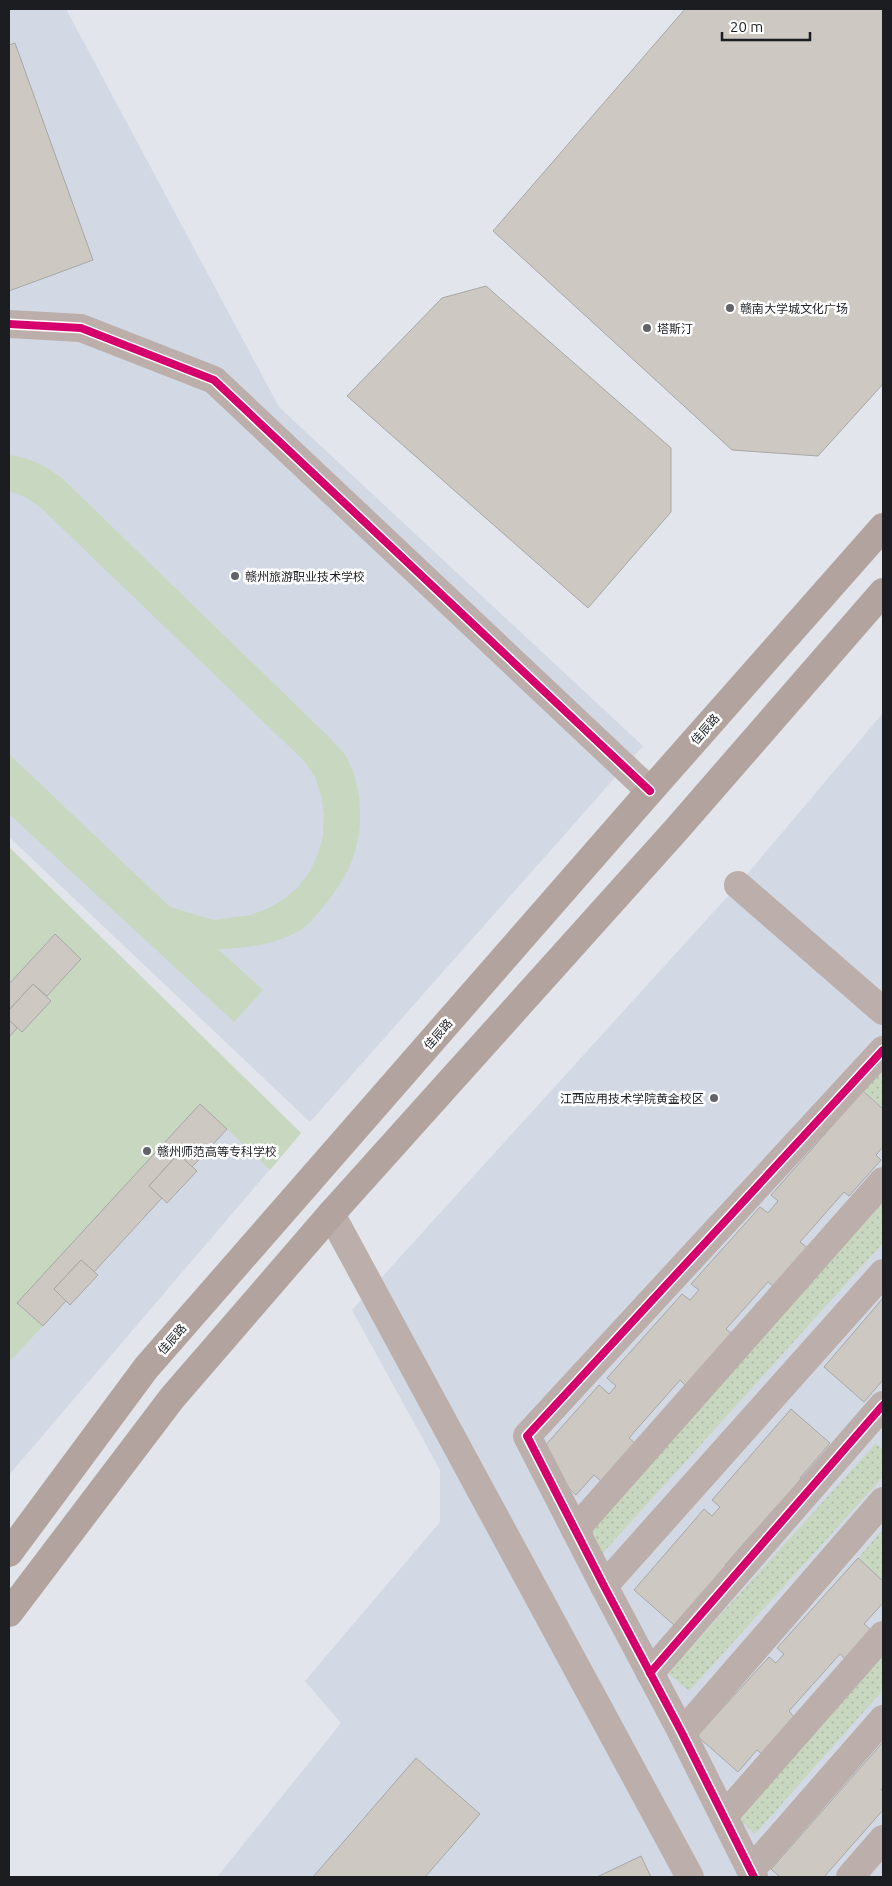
<svg xmlns="http://www.w3.org/2000/svg" width="892" height="1886" font-family="Ubuntu,'Noto Sans SC',sans-serif">
<style>
.built{fill:#d2d9e5}
.grass{fill:url(#grass-dots)}
.green{fill:#c8d7c0}
.building{fill:#cdc8c2;stroke:#a7a7a8}
.lines{fill:none;stroke-linecap:round;stroke-linejoin:round}
.street{stroke:#bcaeaa;stroke-width:28}
.secondary{stroke:#b2a39e;stroke-width:28}
.cycleway-casing{stroke:#fff;stroke-width:11}
.cycleway{stroke:#d6006c;stroke-width:8}
.poi-dot{fill:#616368;stroke:#fff;stroke-width:2}
.labels{text-anchor:middle;dominant-baseline:central;stroke-width:5;stroke-linejoin:round;paint-order:stroke}
.poi-label{font-size:12px;fill:#1b1d21;stroke:#fff;text-anchor:start}
.street-label{font-size:12px;fill:#1b1d21;stroke:#fff}
</style>
<defs>
<pattern id="grass-dots" width="8" height="8" patternUnits="userSpaceOnUse" patternTransform="scale(1.25)"><rect width="8" height="8" fill="#c8d7c0"/><path d="M2 2h.1M6 6h.1" fill="none" stroke="#abb8a5" stroke-width="1.8" stroke-linecap="round"/></pattern>
</defs>
<rect width="100%" height="100%" fill="#e2e5eb"/>
<g class="built">
<path d="M9,9H66L279,407L643,746L310,1122L9,837Z"/>
<path d="M883,713V1877H217L341,1723L305,1681L440,1522V1470L352,1310L738,885Z"/>
<path d="M9,847L301,1133L9,1475Z"/>
</g>
<g class="grass">
<path d="M883,1066V1109L863,1091Z"/>
<path d="M883,1196V1243L601,1555L589,1531Z"/>
<path d="M876,1443L883,1450V1477L689,1691L668,1673Z"/>
<path d="M883,1529V1581L858,1558Z"/>
<path d="M883,1656V1690L755,1834L739,1819Z"/>
</g>
<g class="green">
<path d="M9,455C31,458 45,465 63,479L330,738C335,744 343,751 347,758C362,785 364,826 354,855C348,872 339,887 328,901C320,910 312,922 302,929C276,945 248,948 218,949L263,990L234,1022L9,814V754L170,907L214,920L251,915L269,908L284,899L298,887L310,871L318,854L323,835L324,815L321,796L315,777L304,761L41,508L25,497L9,491Z"/>
<path d="M9,847L301,1133L270,1170L227,1129L18,1303L43,1326L9,1362V1037L17,1028L22,1032L51,1001L47,996L81,959L54,934L9,984Z"/>
</g>
<g class="building">
<path d="M685,9H883V384L818,456L732,450L493,231Z"/>
<path d="M15,43L93,260L9,291V45Z"/>
<path d="M486,286L671,448V512L588,608L347,396L442,298Z"/>
<path d="M55,934L81,959L47,996L33,984L9,1010V984Z"/>
<path d="M33,984L51,1001L22,1032L9,1020V1010Z"/>
<path d="M9,1020L17,1028L9,1037Z"/>
<path d="M863,1091L883,1109V1147L876,1155L881,1160L849,1196L844,1192L800,1242L808,1248L774,1287L768,1282L726,1329L732,1334L686,1386L680,1380L629,1438L636,1444L602,1482L594,1475L576,1495L535,1457L599,1385L609,1394L616,1386L607,1378L682,1294L690,1300L699,1290L691,1284L760,1207L768,1213L778,1201L771,1195Z"/>
<path d="M200,1104L227,1129L192,1167L178,1154L149,1186L162,1198L94,1272L81,1260L54,1289L66,1301L43,1326L17,1303Z"/>
<path d="M178,1154L197,1171L167,1203L149,1186Z"/>
<path d="M81,1260L98,1275L70,1305L54,1289Z"/>
<path d="M883,1298V1380L864,1402L824,1367Z"/>
<path d="M791,1409L830,1443L800,1478L807,1484L782,1512L776,1507L725,1565L731,1571L674,1625L634,1590L704,1509L712,1516L720,1507L712,1500Z"/>
<path d="M858,1558L883,1581V1603L864,1624L871,1630L845,1659L840,1654L789,1711L795,1718L763,1755L757,1750L738,1772L697,1736L769,1657L776,1663L784,1654L777,1648Z"/>
<path d="M883,1742V1787L881,1790L883,1791V1810L824,1877H780L771,1869Z"/>
<path d="M416,1758L480,1814L425,1877H313Z"/>
<path d="M641,1856L651,1877H597Z"/>
</g>
<g class="lines">
<g class="street">
<path d="M9,324L81,328L214,380L650,791"/>
<path d="M738,885L883,1011"/>
<path d="M331,1214L690,1877"/>
<path d="M575,1530L883,1181"/>
<path d="M604,1586L883,1273"/>
<path d="M650,1673L883,1405"/>
<path d="M682,1733L883,1501"/>
<path d="M724,1816L883,1635"/>
<path d="M751,1870L883,1719"/>
<path d="M754,1877L682,1733L604,1586L527,1436L883,1050"/>
<path d="M850,1877L883,1839"/>
</g>
<g class="secondary">
<path d="M9,1553L146,1368L650,791L883,527"/>
<path d="M9,1613L172,1398L331,1214L676,830L883,592"/>
</g>
<g class="cycleway-casing">
<g id="cycleway">
<path d="M9,324L81,328L214,380L650,791"/>
<path d="M650,1673L883,1405"/>
<path d="M754,1877L682,1733L604,1586L527,1436L883,1050"/>
</g>
</g>
<use href="#cycleway" class="cycleway"/>
</g>
<g class="poi-dot">
<circle cx="730" cy="308" r="5"/>
<circle cx="647" cy="328" r="5"/>
<circle cx="235" cy="576" r="5"/>
<circle cx="714" cy="1098" r="5"/>
<circle cx="147" cy="1151" r="5"/>
</g>
<g class="labels">
<g class="poi-label">
<text x="740" y="308">赣南大学城文化广场</text>
<text x="657" y="328">塔斯汀</text>
<text x="245" y="576">赣州旅游职业技术学校</text>
<text x="704" y="1098" text-anchor="end">江西应用技术学院黄金校区</text>
<text x="157" y="1151">赣州师范高等专科学校</text>
</g>
<g class="street-label">
<text transform="translate(705 729) rotate(-49)">佳辰路</text>
<text transform="translate(438 1034) rotate(-49)">佳辰路</text>
<text transform="translate(172 1339) rotate(-49)">佳辰路</text>
</g>
</g>
<rect width="892" height="1886" fill="none" stroke="#1b1d21" stroke-width="20"/>
<path d="M722 32v8h88v-8" fill="none" stroke="#1b1d21" stroke-width="2.5"/>
<text x="730" y="32" font-size="15" fill="#1b1d21" stroke="#ffffff" stroke-width="4" paint-order="stroke">20 m</text>
</svg>
